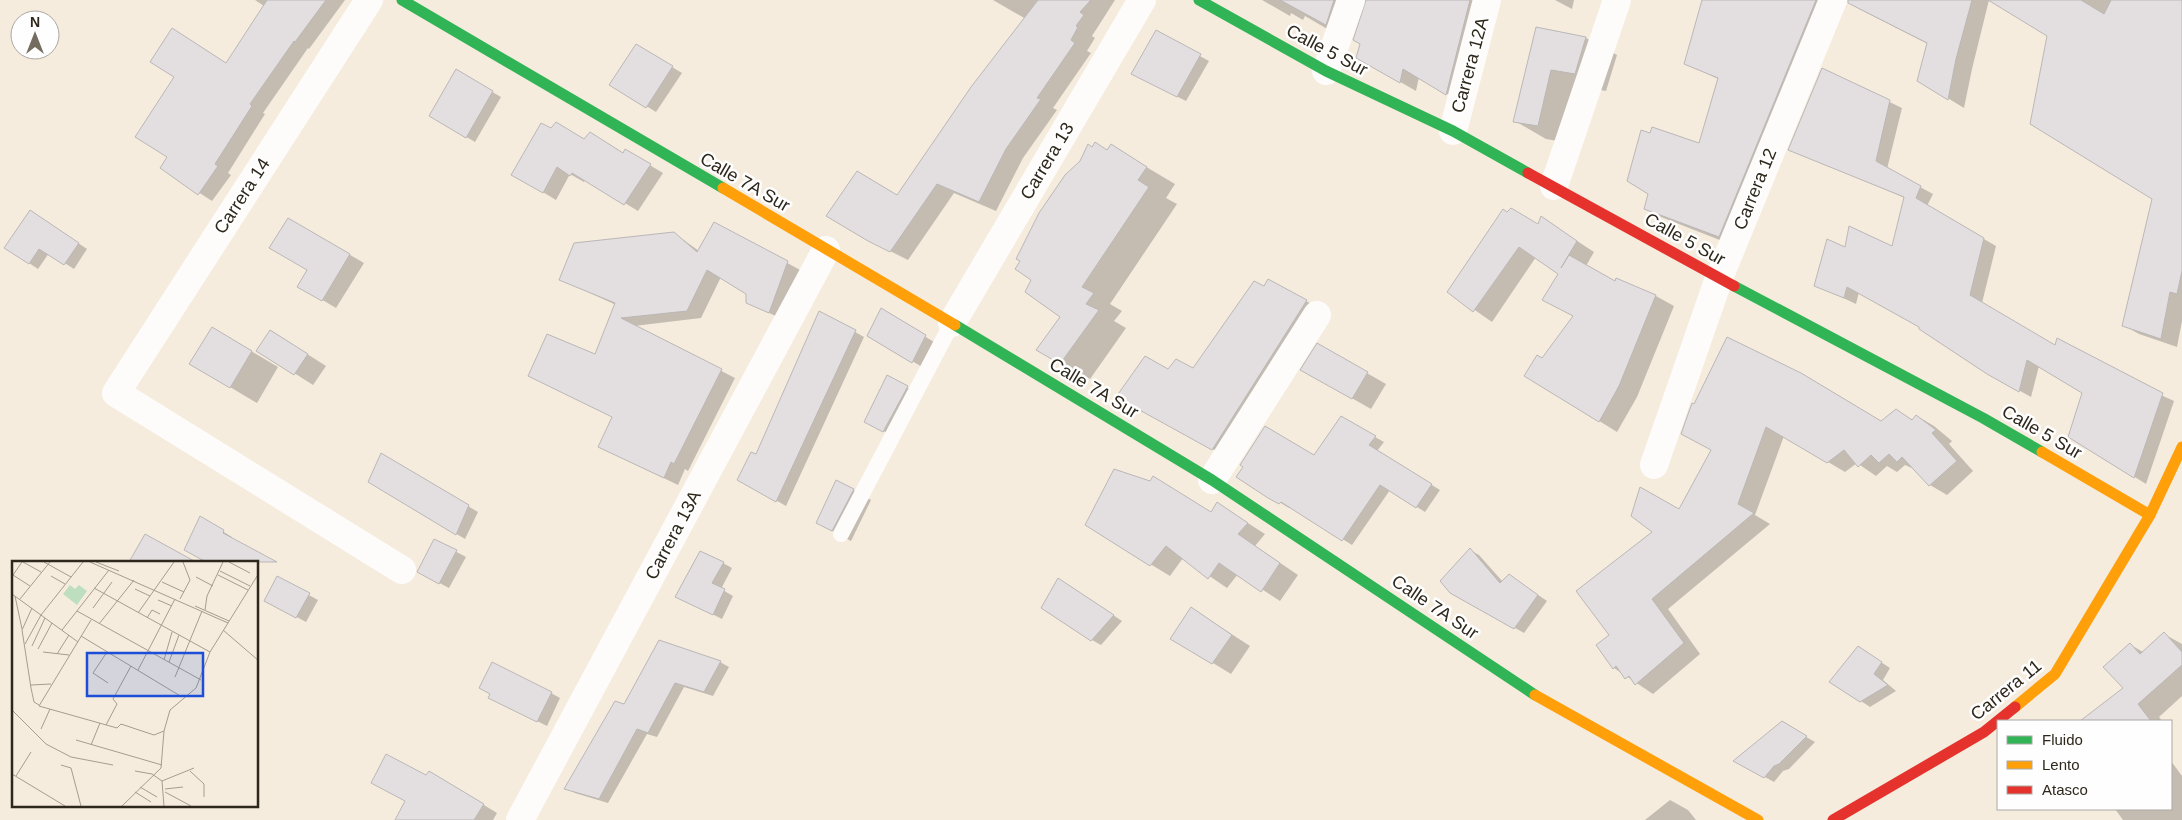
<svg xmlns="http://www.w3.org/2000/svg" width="2182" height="820" font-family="Helvetica,sans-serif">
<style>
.shadow{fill:#0003}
.building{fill:#e3dfe0;stroke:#bbb7b7}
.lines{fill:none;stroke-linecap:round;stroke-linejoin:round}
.lane{stroke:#fefcfa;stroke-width:16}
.street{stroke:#fefcfa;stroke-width:28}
.fast{stroke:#30b455;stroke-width:11}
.slow{stroke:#ff9f0a;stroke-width:11}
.jam{stroke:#e5322d;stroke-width:11}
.labels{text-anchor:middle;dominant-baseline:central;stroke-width:5;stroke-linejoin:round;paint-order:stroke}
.street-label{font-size:18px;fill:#2e271b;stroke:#fefefe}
.inset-road{fill:none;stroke:#a59d90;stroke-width:1}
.view{fill:#1d4ed8;fill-opacity:0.15;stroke:#1d4ed8;stroke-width:2.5}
.inset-edge{fill:none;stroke:#2e271b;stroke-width:2.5}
</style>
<rect width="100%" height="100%" fill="#f5ecde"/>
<g class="shadow">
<path d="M255,0H345L309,49L308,48L263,113L265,114L228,173L231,175L212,201L161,168L264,6Z"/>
<path d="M993,0H1115L1092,36L1095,38L1087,51L1091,53L1053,108L1057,110L1023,158L996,211L954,193L908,260L868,240L897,196L1026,19Z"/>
<path d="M1262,0H1355L1329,30L1305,16L1303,20L1291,13L1290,16Z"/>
<path d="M1367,0H1489L1462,103L1419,77L1416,91L1357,57L1362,44Z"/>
<path d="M1555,0H1574L1572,9Z"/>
<path d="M1704,0H1837L1735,246L1661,217L1645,208L1700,145L1718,79L1685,63Z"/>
<path d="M1849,0H1989L1972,69L1964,108L1918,80L1928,44L1865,12L1849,3Z"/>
<path d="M1991,0H2182V321L2177,347L2139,334L2123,325L2154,199L2048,36Z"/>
<path d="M1537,29L1586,38L1617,55L1606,91L1582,87L1569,143L1546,139L1515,121Z"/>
<path d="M1156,32L1209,61L1186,101L1142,79Z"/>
<path d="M637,46L682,73L656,112L611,84Z"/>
<path d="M1823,70L1902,108L1887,169L1933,194L1927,206L1996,246L1982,303L2056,347L2174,401L2146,484L2069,436L2083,393L2039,366L2031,397L1988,373L1921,327L1859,292L1856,304L1815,285L1846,249L1893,248L1905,198L1790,149Z"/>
<path d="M456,71L501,97L475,142L431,116Z"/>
<path d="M585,141L624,154L626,151L663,173L638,211L585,179L584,182L570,174L556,200L513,174Z"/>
<path d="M1111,146L1175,184L1166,198L1177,204L1110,304L1122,311L1114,321L1126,328L1090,379L1038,350L1062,316L1108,151Z"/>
<path d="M39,217L87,249L74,269L49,253L38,269L29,263Z"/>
<path d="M1542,218L1594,252L1586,266L1615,283L1616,280L1656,296L1674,306L1637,397L1617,432L1525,375L1543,360L1574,316L1560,274L1536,257L1492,322L1449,292L1538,225Z"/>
<path d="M288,219L364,263L336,308L299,286L308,269Z"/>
<path d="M715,224L802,271L784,320L748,303L747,294L721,277L701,318L634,326L735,378L688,471L685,469L678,485L614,454L613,417L530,376L595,356L616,305L560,279L674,233L699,251Z"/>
<path d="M1269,280L1327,313L1234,461L1139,408L1169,371L1193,370Z"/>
<path d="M881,310L934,342L922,367L869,335Z"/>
<path d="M820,312L864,337L786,506L739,479L757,455Z"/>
<path d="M212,328L278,367L257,403L230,387Z"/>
<path d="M271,331L326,366L313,385L258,350Z"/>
<path d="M1318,345L1386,384L1371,409L1302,370Z"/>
<path d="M887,377L916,392L893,436L866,422Z"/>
<path d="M1693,405L1881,422L1897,411L1913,420L1917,416L1934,426L1952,441L1949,444L1973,471L1947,495L1930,485L1916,470L1905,465L1897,472L1887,466L1876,476L1857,463L1845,472L1784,436L1755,515L1770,524L1668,609L1700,654L1653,694L1614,668L1610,635L1712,450Z"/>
<path d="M1341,418L1384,442L1377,451L1440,490L1425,512L1390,490L1352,545L1290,506L1289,508L1238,477L1315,457Z"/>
<path d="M382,455L478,512L465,539L370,482Z"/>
<path d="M853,490L871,500L851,541L817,523Z"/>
<path d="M1218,504L1265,534L1255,546L1298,575L1280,601L1238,574L1227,588L1183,558L1170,576L1086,525L1211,513Z"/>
<path d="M201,518L232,537L231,539L259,555L255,562H210L195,555Z"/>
<path d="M145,536L181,556L177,562H130Z"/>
<path d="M434,540L466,557L449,588L428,577Z"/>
<path d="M1470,550L1479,555L1503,582L1518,581L1547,601L1524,633L1451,592Z"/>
<path d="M723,563L732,568L721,589L733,596L722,619L686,601Z"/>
<path d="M277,578L318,600L306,622L265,600Z"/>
<path d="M1068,585L1122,621L1101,645L1092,640Z"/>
<path d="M1191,608L1250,646L1231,674L1172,638Z"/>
<path d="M2164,634L2182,644V696L2159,717L2162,721H2096L2090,715L2124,689L2131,645L2143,652Z"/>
<path d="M1867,653L1890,668L1883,680L1896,691L1870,707L1861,701Z"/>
<path d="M720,662L729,667L713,696L684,687L657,737L647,734L608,803L575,793L566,788L625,706Z"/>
<path d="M551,693L560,698L547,726L499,702Z"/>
<path d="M1782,723L1815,742L1789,769L1783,771L1774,782L1736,761Z"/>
<path d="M2171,761L2182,776V820H2123L2115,809H2171Z"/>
<path d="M427,776L443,780L497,813L493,820H396Z"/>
<path d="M1670,800L1688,810L1696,820H1645Z"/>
</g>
<g class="building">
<path d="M267,0H326L295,42L294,41L250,104L252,106L215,164L218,166L198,195L160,168L167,157L135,137L174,77L150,62L172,28L226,63Z"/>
<path d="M1038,0H1091L1080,12L1084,15L1076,26L1078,27L1071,40L1075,43L1037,98L1041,99L1006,149L979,202L937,184L890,252L868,241L826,216L857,171L897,195L971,87Z"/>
<path d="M1280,0H1334L1326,25Z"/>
<path d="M1366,0H1470L1446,95L1403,69L1400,83L1356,58L1360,44L1353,40Z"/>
<path d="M1702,0H1816L1719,237L1644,209L1648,194L1627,181L1641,130L1650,133L1652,127L1699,143L1718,78L1684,64Z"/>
<path d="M1848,0H1972L1956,59L1948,100L1917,81L1927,43L1848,3Z"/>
<path d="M1988,0H2081L2104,14L2111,0H2182V271L2177,294L2170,292L2161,339L2122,326L2152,199L2030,124L2047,36Z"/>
<path d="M1536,27L1586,37L1575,74L1551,70L1538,126L1513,122Z"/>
<path d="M1156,30L1201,54L1177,97L1131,74Z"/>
<path d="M636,44L673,66L646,108L609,85Z"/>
<path d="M1822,68L1890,100L1876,161L1921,186L1916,198L1984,238L1970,295L2055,345L2057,338L2163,393L2134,478L2068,437L2082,393L2027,360L2019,392L1987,374L1919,329V327L1847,287L1844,298L1814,286L1827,239L1845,247L1849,226L1892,246L1904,197L1788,150Z"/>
<path d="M456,69L493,91L466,138L429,116Z"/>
<path d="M556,122L584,139L590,132L623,153L625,149L651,164L624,205L572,173L570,176L557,167L543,193L511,175L541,123L551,128Z"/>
<path d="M1095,142L1107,150L1111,144L1147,167L1138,180L1149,187L1082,287L1094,293L1086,304L1099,310L1060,364L1036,350L1060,317L1025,292L1031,280L1015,269L1020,261L1016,259L1039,213L1065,175L1080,161L1088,144L1092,147Z"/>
<path d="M1511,208L1538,224L1541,216L1577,241L1561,268L1569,255L1615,281L1616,278L1656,295L1619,386L1599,422L1524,376L1537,355L1542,358L1573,316L1542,300L1558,274L1519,247L1473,312L1447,292L1503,209L1507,212Z"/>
<path d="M30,210L79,243L64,265L39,249L29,264L4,248Z"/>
<path d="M288,218L350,254L322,301L297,287L307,270L269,248Z"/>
<path d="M714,222L788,261L769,313L746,303V294L707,270L687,311L621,318L722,369L674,464L671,462L664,478L598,447L612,417L528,376L547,334L595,354L615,303L559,280L574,243L674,232L697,252Z"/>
<path d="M1268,279L1307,300L1212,450L1116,397L1145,356L1168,369L1176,359L1193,368L1254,281L1264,286Z"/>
<path d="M881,308L926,335L912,363L867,336Z"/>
<path d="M819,311L856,330L776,502L737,480L751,452L756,454Z"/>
<path d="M212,327L252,351L230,388L189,364Z"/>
<path d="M270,330L308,354L294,375L256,351Z"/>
<path d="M1727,337L1801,373L1881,421L1896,409L1912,420L1916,415L1936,430L1932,433L1957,461L1929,486L1902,457L1897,462L1889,454L1879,463L1871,455L1858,467L1844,450L1827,463L1766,427L1738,504L1754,513L1652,599L1684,643L1635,685L1629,676L1625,679L1616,666L1613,669L1596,645L1609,635L1576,591L1652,532L1631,516L1640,487L1679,509L1711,450L1681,434L1692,403L1694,404Z"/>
<path d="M1317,343L1368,372L1352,399L1300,370Z"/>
<path d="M887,375L908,386L883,432L864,422Z"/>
<path d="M1341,416L1376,436L1369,445L1432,484L1416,508L1380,485L1342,541L1281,502L1279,504L1268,498L1236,477L1243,467L1240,465L1265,426L1314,455Z"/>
<path d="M381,453L469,505L456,535L368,482Z"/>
<path d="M1114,469L1150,481L1153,476L1211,512L1217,502L1248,523L1238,534L1280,563L1261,592L1219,563L1208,579L1166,546L1150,566L1085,525Z"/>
<path d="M836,480L854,489L832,531L816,523Z"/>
<path d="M200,516L224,530L223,533L277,562H206L184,550Z"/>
<path d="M145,534L196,562H129Z"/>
<path d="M434,539L457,550L439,584L417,572Z"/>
<path d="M1470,548L1500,583L1509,574L1538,595L1514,629L1450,593L1440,581Z"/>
<path d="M700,551L724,562L712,583L725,589L713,615L675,597Z"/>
<path d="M277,576L310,593L296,618L264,601Z"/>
<path d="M1058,578L1114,615L1091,641L1041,608Z"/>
<path d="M1191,607L1232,635L1212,664L1170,639Z"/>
<path d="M2164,632L2182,652V665L2138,704L2151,721H2080L2123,688L2103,667L2130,643L2140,654Z"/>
<path d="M659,640L721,661L704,692L675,683L648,733L637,729L599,799L564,789L615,701L624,704Z"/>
<path d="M1858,646L1882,662L1874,674L1888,685L1860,702L1829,682Z"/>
<path d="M492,662L552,692L537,722L488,698L490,694L479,688Z"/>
<path d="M1782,721L1807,736L1779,764L1774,766L1764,778L1733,761Z"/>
<path d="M386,754L426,775L429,771L484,804L474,820H395L405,801L371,783Z"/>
</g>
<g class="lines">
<path class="lane" d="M841,534L952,323"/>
<g class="street">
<path d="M369,0L116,393L402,570"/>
<path d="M1326,71L1351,0"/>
<path d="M1453,131L1487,0"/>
<path d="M1554,186L1617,0"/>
<path d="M952,323L1142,0"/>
<path d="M1654,465L1719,278L1833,0"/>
<path d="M1212,480L1317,315"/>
<path d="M520,820L826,250"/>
</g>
<g class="fast">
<path d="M402,0L723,188"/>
<path d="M1199,0L1326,71L1453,131L1528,173"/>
<path d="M1734,286L1983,418L2042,452"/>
<path d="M955,325L1212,480L1535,695"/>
</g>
<g class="slow">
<path d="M723,188L955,325"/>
<path d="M2042,452L2150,515"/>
<path d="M1535,695L1758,820"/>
<path d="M2015,707L2055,674L2150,515L2182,447"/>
</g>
<g class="jam">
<path d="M1528,173L1734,286"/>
<path d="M1833,820L1984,732L2015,707"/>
</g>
</g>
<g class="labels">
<g class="street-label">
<text transform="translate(1327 50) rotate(28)">Calle 5 Sur</text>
<text transform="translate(1470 65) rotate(-75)">Carrera 12A</text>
<text transform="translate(1047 161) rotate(-59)">Carrera 13</text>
<text transform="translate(745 182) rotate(30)">Calle 7A Sur</text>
<text transform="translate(1755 189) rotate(-68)">Carrera 12</text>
<text transform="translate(242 196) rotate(-57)">Carrera 14</text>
<text transform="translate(1685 239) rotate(29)">Calle 5 Sur</text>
<text transform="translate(1094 388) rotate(31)">Calle 7A Sur</text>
<text transform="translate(2042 432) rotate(30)">Calle 5 Sur</text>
<text transform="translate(673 535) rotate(-62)">Carrera 13A</text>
<text transform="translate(1435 607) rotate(34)">Calle 7A Sur</text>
<text transform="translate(2006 690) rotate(-39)">Carrera 11</text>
</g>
</g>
<g transform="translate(12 561)">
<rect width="246" height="246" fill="#f5ecde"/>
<path d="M58,24L63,28L67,24L75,30L65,44L51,33Z" fill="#bddfc0"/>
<path class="inset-road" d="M10,1L1,14L18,25M11,1L29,11M32,1L59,16M78,1L216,62M84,1L107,10M217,1L238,12M208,10L238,25M206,14L236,29M39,15L53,23M184,16L201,25M150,21L172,31M82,27L198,91M123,28L138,35M0,33L66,81M3,35L10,68M8,38L38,1M168,38L178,19L171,1M146,39L160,45M183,45L217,60M20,47L10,69L19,127L22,141L27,144M81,47L100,21M193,49L195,35L211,1M65,50L189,119M126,52L162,1M135,57L140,49L148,53M79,59L27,145L105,167L109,163L142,174L152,170M87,63L122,19M50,69L97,9M211,69L247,100M69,75L170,136M13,83L29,54L71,1M20,85L33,57M26,88L40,62M31,91L57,94M95,91L81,112L96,122M45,93L57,74M152,99L160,71M157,101L167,74M126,109L163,38M163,116L190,50M19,124L39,123M0,149L34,183L59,196L101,204M94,164L105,143L101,138L119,105M29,168L38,148M64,179L150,204M79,184L88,162M49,204L59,207L69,245M123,210L140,213L150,220L182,207M178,210L192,223V236M0,213L53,245M4,215L19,191M150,220L152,245M128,226L145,236M153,228L171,226M123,231L139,241M153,231L179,245M110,245L149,207L152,170L158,149L184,127L198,91L247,12"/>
<path class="view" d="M75,92H191V135H75Z"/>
<rect width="246" height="246" class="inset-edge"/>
</g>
<rect x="1997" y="720" width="175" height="90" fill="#fefefe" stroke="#aba8a3"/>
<rect x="2007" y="736" width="25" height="8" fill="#30b455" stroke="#aba8a3"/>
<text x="2042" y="745" font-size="15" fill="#2e271b">Fluido</text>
<rect x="2007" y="761" width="25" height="8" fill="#ff9f0a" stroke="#aba8a3"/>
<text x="2042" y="770" font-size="15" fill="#2e271b">Lento</text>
<rect x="2007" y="786" width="25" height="8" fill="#e5322d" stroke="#aba8a3"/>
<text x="2042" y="795" font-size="15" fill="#2e271b">Atasco</text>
<g transform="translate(35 35)"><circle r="24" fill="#fefefe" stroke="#aba8a3"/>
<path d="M0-4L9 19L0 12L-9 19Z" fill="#746c5f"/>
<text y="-8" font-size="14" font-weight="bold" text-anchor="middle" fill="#2e271b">N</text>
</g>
</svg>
